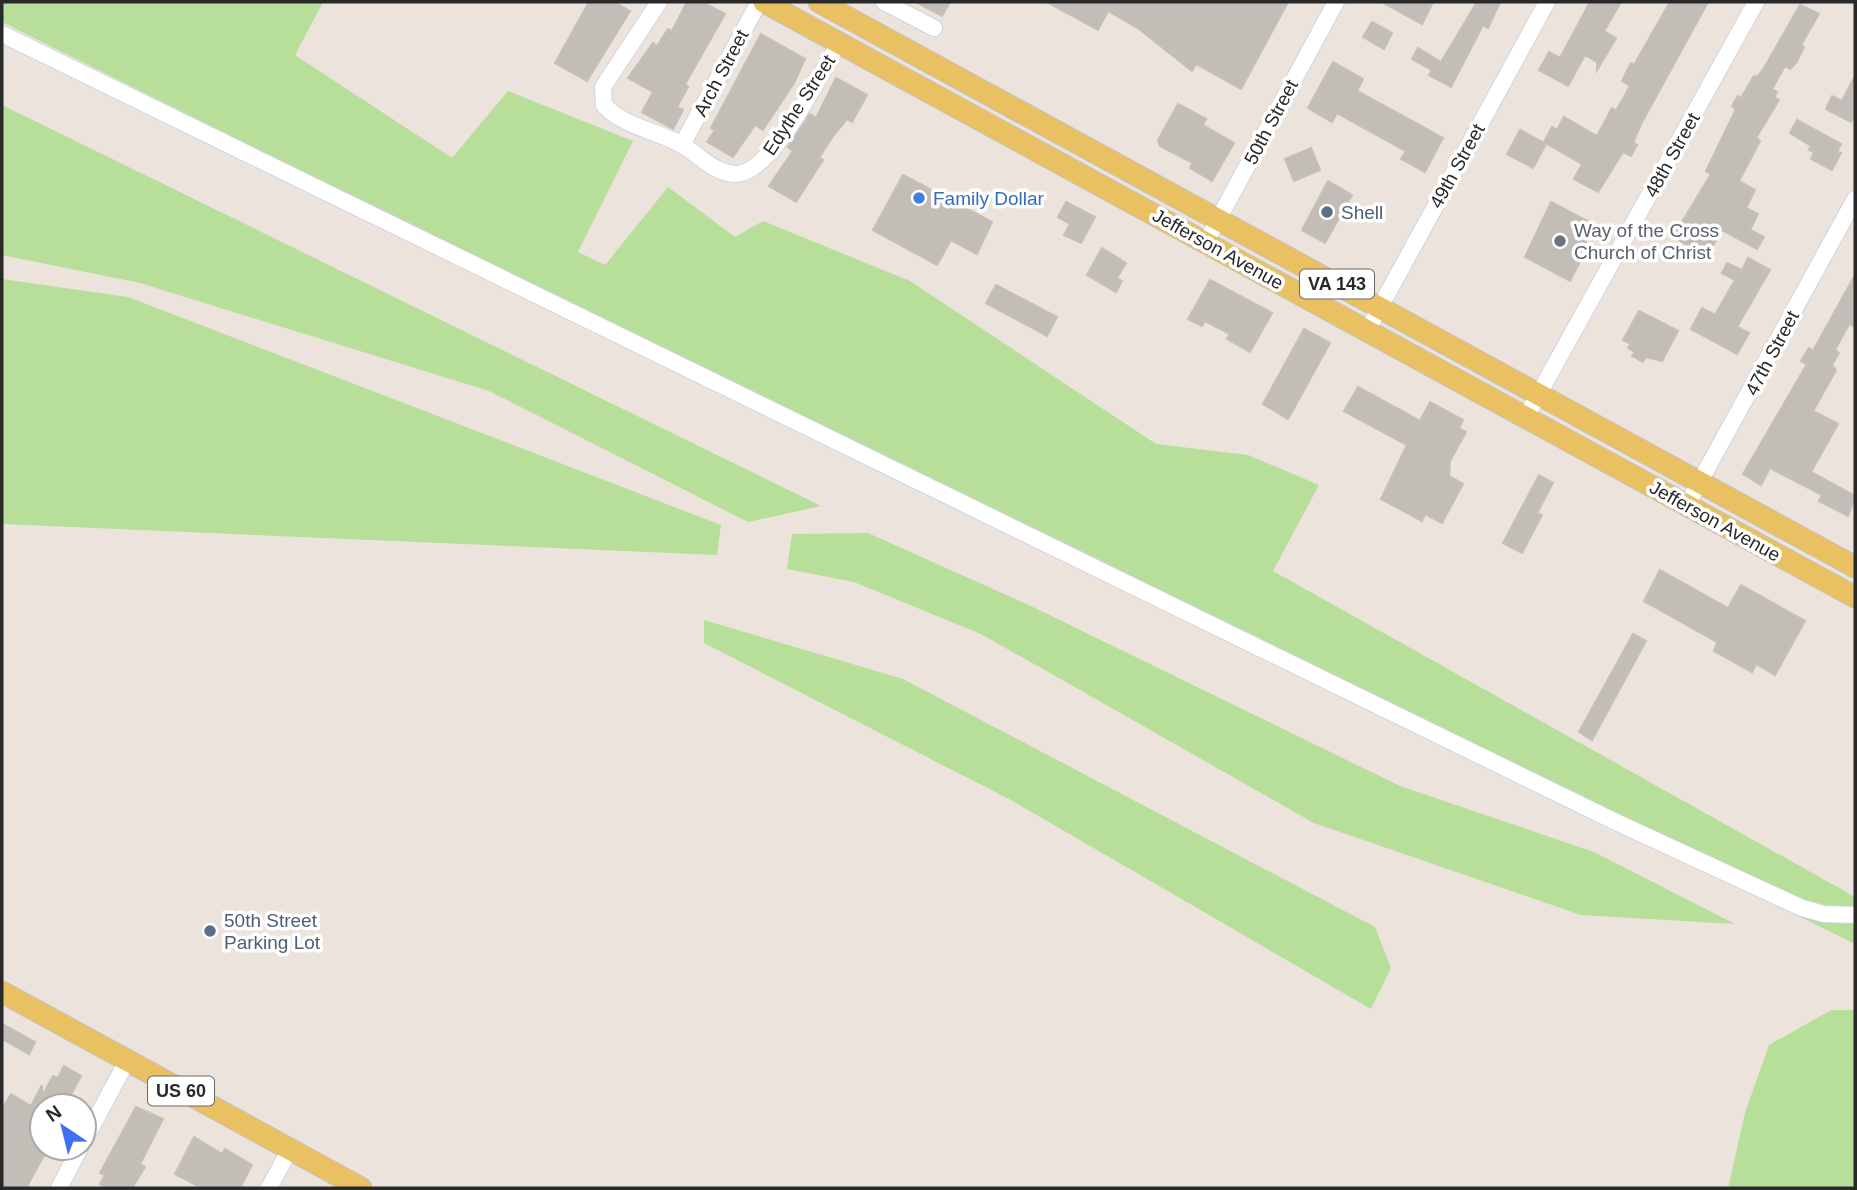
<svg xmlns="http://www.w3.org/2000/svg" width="1857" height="1190" font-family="Helvetica,sans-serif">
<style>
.green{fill:#b7df9a}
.building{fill:#c3bdb8;stroke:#c6bfb6;stroke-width:2}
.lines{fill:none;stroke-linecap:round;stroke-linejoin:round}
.minor-casing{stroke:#d1d5e2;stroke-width:18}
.major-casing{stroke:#c3c3c3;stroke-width:23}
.minor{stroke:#fff;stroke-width:16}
.major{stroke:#eac162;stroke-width:21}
.shop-dot{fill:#3f7fe0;stroke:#fff;stroke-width:2.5}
.service-dot{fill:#5c6f8a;stroke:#fff;stroke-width:2.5}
.worship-dot{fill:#6b7280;stroke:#fff;stroke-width:2.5}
.labels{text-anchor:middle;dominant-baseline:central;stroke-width:7;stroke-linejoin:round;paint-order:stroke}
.shield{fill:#fff;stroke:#696969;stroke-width:2}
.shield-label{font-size:18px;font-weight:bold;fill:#292929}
.street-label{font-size:19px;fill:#292929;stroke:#fff}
.shop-label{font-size:19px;fill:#366cbe;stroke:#fff;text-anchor:start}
.service-label{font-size:19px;fill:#4e5e75;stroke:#fff;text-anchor:start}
.worship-label{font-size:19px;fill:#5b616d;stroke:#fff;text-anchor:start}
</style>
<rect width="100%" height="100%" fill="#ebe3dc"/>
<g class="green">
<path d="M2,2H323L295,55L452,158L508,91L633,141L578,252L605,265L668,187L735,237L763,221L910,281L1156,444L1248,455L1319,485L1273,571L1855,897V944L2,22Z"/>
<path d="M2,105L821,506L748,522L489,391L140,283L2,255Z"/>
<path d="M2,279L128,297L721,525L717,555L2,524Z"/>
<path d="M868,533L1035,608L1400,786L1594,852L1735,924L1581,915L1314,823L981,634L854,582L787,569L792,534Z"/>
<path d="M704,620L903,679L1375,927L1391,968L1371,1009L1009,799L704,643Z"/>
<path d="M1831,1010H1855V1188H1728L1745,1113L1769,1045Z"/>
</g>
<g class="building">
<path d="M589,2H614L630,11L587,81L555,63Z"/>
<path d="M687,2H702L725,14L685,84L688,87L677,107L683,110L673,129L642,112L653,92L628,78L653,43L657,46L668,29L672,31Z"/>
<path d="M916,2H950L942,16Z"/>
<path d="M1047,2H1288L1241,89L1196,64L1192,71L1139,29L1108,11L1098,30Z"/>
<path d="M1382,2H1433L1422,24Z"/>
<path d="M1477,2H1500L1488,28L1483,25L1451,87L1429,75L1432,70L1412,59L1418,48L1441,62Z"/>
<path d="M1590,2H1621L1604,31L1616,38L1597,70V62L1585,55L1568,86L1539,70L1549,52L1560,58Z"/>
<path d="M1670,2H1708L1641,124L1633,143L1637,145L1631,156L1623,152L1598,192L1574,179L1582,164L1544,142L1552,127L1557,130L1564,117L1597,136L1612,108L1616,111L1630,86L1622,81L1631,63L1634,65Z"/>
<path d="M1800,5L1819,14L1801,45L1804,47L1796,63L1790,69L1785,66L1772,89L1777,92L1774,97L1779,100L1756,138L1760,141L1739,181L1755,190L1746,208L1758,214L1750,230L1764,237L1757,249L1722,230L1707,256L1673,237L1711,174L1706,171L1736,109L1732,106L1738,96L1741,98L1754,76L1757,77L1764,68Z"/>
<path d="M1372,22L1392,33L1384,49L1363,37Z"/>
<path d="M761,34L805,59L794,83L763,130L755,125L733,157L707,142L715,130L711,128Z"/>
<path d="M1333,62L1363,79L1357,91L1443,138L1425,172L1401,159L1406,151L1337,113L1332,122L1308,108Z"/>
<path d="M1855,76V115L1851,122L1826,109L1832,96L1842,101Z"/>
<path d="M836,78L867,95L852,122L847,119L833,136L819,158L823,160L796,202L769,186L793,151L788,147L810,114L816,118Z"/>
<path d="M1178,104L1206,119L1203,125L1234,143L1212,181L1190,168L1193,163L1160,146L1158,140Z"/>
<path d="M1797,120L1841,144L1837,152L1841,153L1832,170L1811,159L1814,152L1809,150L1811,146L1790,133Z"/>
<path d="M1520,130L1546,144L1533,168L1507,154Z"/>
<path d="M1311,148L1320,170L1294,181L1285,159Z"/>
<path d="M903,175L992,222L977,254L951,240L937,265L873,230Z"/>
<path d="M1328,181L1352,195L1325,243L1302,230Z"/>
<path d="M1066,202L1095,217L1081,243L1064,235L1070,224L1058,217Z"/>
<path d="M1551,202L1595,225L1578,256L1582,258L1570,281L1525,257Z"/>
<path d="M1102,248L1126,263L1117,278L1122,281L1116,292L1087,275Z"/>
<path d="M1748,258L1770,270L1737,327L1749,333L1737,354L1691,329L1702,308L1715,315L1735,280L1722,273L1727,263L1742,270Z"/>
<path d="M1855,275V327L1849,324L1835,350L1839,353L1832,365L1836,370L1813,411L1838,424L1811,472L1855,496L1848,516L1819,501L1822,495L1770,468L1761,485L1743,474L1807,364L1801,361L1809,348L1813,351Z"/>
<path d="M1210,280L1272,313L1250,352L1227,339L1230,334L1205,321L1202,326L1188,319Z"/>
<path d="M996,285L1057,317L1047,336L986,303Z"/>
<path d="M1639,311L1678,331L1662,361L1646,357L1643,362L1632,356L1635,352L1628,348L1631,344L1623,340Z"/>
<path d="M1304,329L1330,343L1288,419L1263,404Z"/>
<path d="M1358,387L1420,421L1430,402L1463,420L1459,428L1466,432L1450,461L1449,476L1463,484L1442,523L1425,514L1422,521L1381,499L1407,445L1344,411Z"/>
<path d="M1539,475L1553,483L1537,513L1542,515L1522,553L1503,543Z"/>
<path d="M1660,570L1728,608L1741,585L1805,621L1775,675L1756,664L1752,672L1714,651L1717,642L1644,601Z"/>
<path d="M1633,634L1646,641L1592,740L1579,732Z"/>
<path d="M2,1024L35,1042L29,1054L2,1039Z"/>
<path d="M64,1066L81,1076L65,1106H42V1148H48L26,1188H2V1109L11,1094L31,1106L42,1085V1096L53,1076L58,1078Z"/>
<path d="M136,1107L163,1119L140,1164L145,1167L132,1188H108L100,1184L105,1175L100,1173Z"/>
<path d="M194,1137L222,1154L225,1149L252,1165L240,1188H202L175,1174Z"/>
</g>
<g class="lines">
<g class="minor-casing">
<g id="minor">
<path d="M659,2L603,87L604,105C624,127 655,130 680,144C698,153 714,174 736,174C772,174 821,72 840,42"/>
<path d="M884,2L934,28"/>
<path d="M2,34L1616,822L1802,908L1824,914L1855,915"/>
<path d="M682,145L759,2"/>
<path d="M1206,242L1336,2"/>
<path d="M1367,331L1547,2"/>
<path d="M1526,417L1756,2"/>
<path d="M1687,505L1855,199"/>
<path d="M84,1141L127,1061"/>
<path d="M59,1188L80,1148"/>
<path d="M269,1188L290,1149"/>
</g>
</g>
<g class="major-casing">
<g id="major">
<path d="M764,2L1855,597"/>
<path d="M819,2L1855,567"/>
<path d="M2,992L361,1188"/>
</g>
</g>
<use href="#minor" class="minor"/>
<use href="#major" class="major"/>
</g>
<circle class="shop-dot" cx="919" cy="198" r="7"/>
<g class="service-dot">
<circle cx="1327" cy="212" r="7"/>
<circle cx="210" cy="931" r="7"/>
</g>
<circle class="worship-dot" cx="1560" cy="241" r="7"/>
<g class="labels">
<g class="shield">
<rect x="1300" y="269.5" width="74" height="29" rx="5"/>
<rect x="148" y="1076.5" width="66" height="29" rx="5"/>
</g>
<g class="shield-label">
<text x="1337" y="284">VA 143</text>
<text x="181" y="1091">US 60</text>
</g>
<g class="street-label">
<text transform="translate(721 73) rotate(-62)">Arch Street</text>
<text transform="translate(799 105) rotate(-57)">Edythe Street</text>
<text transform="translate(1271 122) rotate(-62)">50th Street</text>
<text transform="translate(1672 155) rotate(-61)">48th Street</text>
<text transform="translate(1457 166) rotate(-61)">49th Street</text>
<text transform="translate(1218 249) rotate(29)">Jefferson Avenue</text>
<text transform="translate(1772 353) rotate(-62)">47th Street</text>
<text transform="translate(1715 521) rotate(29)">Jefferson Avenue</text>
</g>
<g class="shop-label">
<text x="933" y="198">Family Dollar</text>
</g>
<g class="service-label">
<text x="1341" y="212">Shell</text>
<text x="224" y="920">50th Street<tspan x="224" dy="22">Parking Lot</tspan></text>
</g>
<g class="worship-label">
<text x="1574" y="230">Way of the Cross<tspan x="1574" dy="22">Church of Christ</tspan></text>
</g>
</g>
<rect width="1857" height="1190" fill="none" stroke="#292929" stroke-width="7"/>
<g transform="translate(63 1127) rotate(325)"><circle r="33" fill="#ffffff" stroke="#a9a9a9" stroke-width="2"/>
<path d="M0-5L12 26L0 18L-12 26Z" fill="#426ff2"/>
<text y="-10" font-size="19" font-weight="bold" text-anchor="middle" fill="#292929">N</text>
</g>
</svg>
